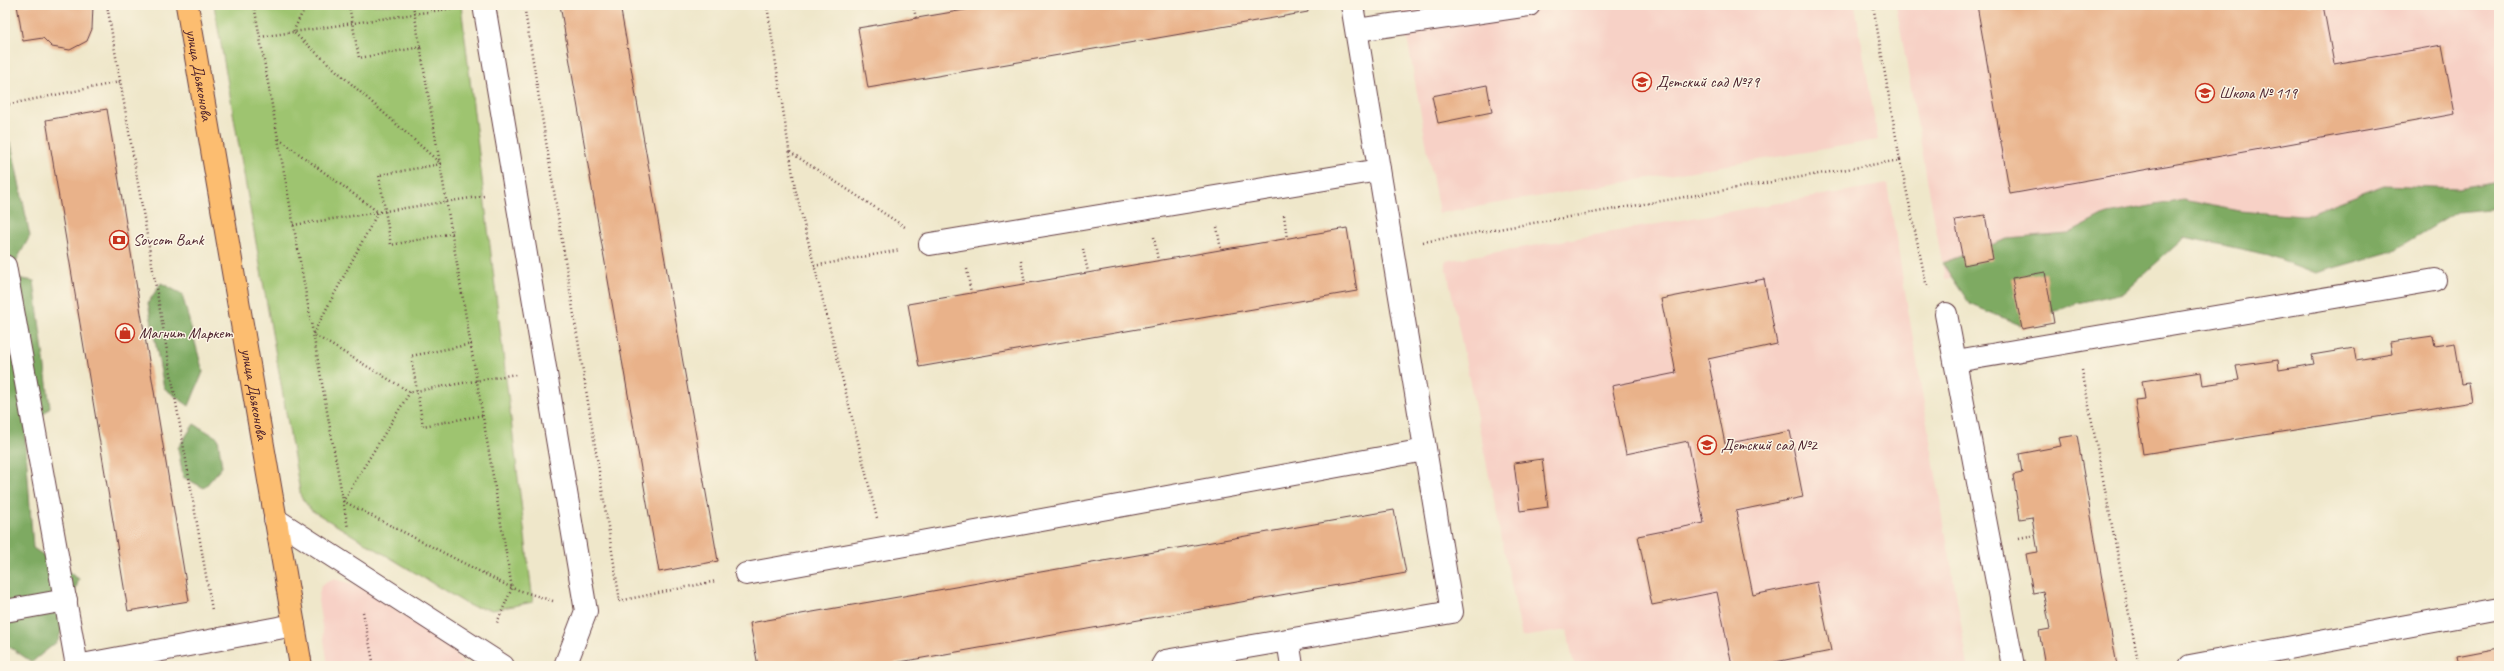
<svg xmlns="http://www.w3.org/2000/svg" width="2504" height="671" font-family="Caveat,sans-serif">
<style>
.built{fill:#f7d1c6}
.green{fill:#9ec46f;stroke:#74724d}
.forest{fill:#7eaa62;stroke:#646446}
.building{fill:#e9b28a}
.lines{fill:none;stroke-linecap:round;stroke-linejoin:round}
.minor-casing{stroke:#633d43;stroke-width:24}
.major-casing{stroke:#633d43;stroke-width:24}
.path{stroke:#633d43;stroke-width:2.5;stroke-dasharray:1 3;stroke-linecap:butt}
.minor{stroke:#fff;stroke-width:22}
.major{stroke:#fcbd6f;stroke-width:22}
.labels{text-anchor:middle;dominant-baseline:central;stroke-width:3;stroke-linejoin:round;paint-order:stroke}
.street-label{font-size:16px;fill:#4a1f2b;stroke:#fcf5e5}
.poi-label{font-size:16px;fill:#4a1f2b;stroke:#fcf5e5;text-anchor:start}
</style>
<rect width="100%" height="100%" fill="#fcf5e5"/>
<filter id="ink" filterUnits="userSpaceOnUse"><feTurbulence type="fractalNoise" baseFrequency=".025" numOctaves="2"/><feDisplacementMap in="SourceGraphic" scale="8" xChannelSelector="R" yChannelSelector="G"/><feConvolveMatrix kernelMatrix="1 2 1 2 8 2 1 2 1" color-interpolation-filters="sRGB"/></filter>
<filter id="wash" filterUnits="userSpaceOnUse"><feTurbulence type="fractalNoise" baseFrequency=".012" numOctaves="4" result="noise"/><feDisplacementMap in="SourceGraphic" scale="16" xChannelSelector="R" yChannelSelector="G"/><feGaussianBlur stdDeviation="0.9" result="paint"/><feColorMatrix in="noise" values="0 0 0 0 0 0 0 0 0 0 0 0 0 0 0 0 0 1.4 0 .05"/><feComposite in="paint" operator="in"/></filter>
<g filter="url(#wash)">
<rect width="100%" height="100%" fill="#efe7ca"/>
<g class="built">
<path d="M1401,5H1855L1878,140L1439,213Z"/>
<path d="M1896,5H2499V181L1945,279Z"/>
<path d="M1887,184L1968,666H1574L1567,630L1522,637L1445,261Z"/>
<path d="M334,579L358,585L451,647L464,666H328L318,600L321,585Z"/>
</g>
<path class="green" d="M214,5H461L533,602L493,610L470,606L311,510L301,497Z"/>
<g class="forest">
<path d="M5,141L11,143L30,236L15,263L5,256Z"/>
<path d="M2499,181V208L2457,212L2393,251L2316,273L2269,255L2185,237L2123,293L2077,303L2020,325L1970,304L1942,263L2007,239L2068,234L2107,214L2183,200L2239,211L2302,216L2384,185L2458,188Z"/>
<path d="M5,276L34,281L50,407L25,436L33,548L79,579L58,641L32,662L5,644Z"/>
<path d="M161,283L182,294L203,372L189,406L164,388L148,303Z"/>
<path d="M194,424L218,438L222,467L204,488L183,477L178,448Z"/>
</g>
<g id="blocks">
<g class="building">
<path d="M17,5H93L92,29L87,41L70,50L52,47L43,38L23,41Z"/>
<path d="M560,5H620L718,561L659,572Z"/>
<path d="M994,5H1307L1308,12L868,88L858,28Z"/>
<path d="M1977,5H2323L2334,64L2442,45L2455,114L2010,194Z"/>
<path d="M1487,85L1492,112L1438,123L1432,96Z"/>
<path d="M107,109L189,601L128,611L46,120Z"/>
<path d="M1985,215L1993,259L1964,265L1955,220Z"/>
<path d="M1347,228L1357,291L919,367L908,304Z"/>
<path d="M2045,272L2054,323L2022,329L2012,278Z"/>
<path d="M1764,279L1777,344L1708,359L1725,444L1790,431L1803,497L1736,511L1753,595L1817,582L1831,651L1755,666H1732L1717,592L1652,605L1638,536L1704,523L1688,441L1626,454L1612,386L1676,373L1661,299Z"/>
<path d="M2433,336L2435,346L2455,343L2462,384L2469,383L2472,402L2143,454L2135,400L2145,399L2142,381L2201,372L2203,385L2239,380L2236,366L2278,360L2279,370L2314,364L2312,355L2354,348L2356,360L2392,354L2390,342Z"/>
<path d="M2077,435L2117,666H2045L2039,631L2050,629L2043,591L2033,593L2026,554L2038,552L2032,517L2020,519L2013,475L2022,473L2019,454L2061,446L2059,438Z"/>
<path d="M1542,459L1548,507L1520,511L1514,463Z"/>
<path d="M1394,510L1406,573L877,666H758L750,623Z"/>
<path d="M2499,648V666H2459L2457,656Z"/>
</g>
</g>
</g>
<g filter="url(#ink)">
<use href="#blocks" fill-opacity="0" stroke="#633d43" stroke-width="1"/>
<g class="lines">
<g class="minor-casing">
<g id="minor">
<path d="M484,5L586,611L565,666"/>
<path d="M1357,30L1529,5"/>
<path d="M930,244L1379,170"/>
<path d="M5,266L77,666"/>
<path d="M1946,314L2013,666"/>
<path d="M1956,361L2435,280"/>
<path d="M275,519L503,666"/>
<path d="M746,574L1425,450"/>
<path d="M5,611L66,600"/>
<path d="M1288,640L1292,666"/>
<path d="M77,666L294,625"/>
<path d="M1162,666L1165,661L1452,612L1352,5"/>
<path d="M2190,666L2499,609"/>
</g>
</g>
<g class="major-casing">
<g id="major">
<path id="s1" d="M187,5L301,666"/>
</g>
</g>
<g class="path">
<path d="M107,5L212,610"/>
<path d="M254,5L348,528"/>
<path d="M306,5L293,32L440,163"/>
<path d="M349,5L359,58L421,47"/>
<path d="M413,5L512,588L496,625"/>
<path d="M524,5L620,601"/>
<path d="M767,5L795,188L877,518"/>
<path d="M913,5L916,18"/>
<path d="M982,5L983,7"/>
<path d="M1873,5L1900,160"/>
<path d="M260,37L454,8"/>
<path d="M5,105L120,82"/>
<path d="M279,139L378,212L313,334L410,392L516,374"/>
<path d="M790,152L905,227"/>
<path d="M441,164L379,175L391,245L453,233"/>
<path d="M1284,215L1287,239"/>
<path d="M293,225L484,196"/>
<path d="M1217,227L1221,250"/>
<path d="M1154,237L1158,261"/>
<path d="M1423,242L1900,160L1926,283L1930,288"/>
<path d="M1083,249L1088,272"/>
<path d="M1021,260L1025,283"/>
<path d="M814,266L900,250"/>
<path d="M967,269L971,293"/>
<path d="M472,344L411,356L423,426L484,415"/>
<path d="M2082,370L2139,666"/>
<path d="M410,392L343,501L512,588L553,601"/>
<path d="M2019,538L2035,535"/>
<path d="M619,601L716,581"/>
<path d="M363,612L374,666"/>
</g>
<use href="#minor" class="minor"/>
<use href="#major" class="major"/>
</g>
</g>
<defs>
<g id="school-ring" transform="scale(1)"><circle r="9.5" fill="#fcf5e5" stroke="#c8321e" stroke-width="1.5"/><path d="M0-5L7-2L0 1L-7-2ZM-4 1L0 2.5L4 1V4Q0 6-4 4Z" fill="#c8321e"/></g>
<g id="bank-ring" transform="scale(1)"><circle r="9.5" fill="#fcf5e5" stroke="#c8321e" stroke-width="1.5"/><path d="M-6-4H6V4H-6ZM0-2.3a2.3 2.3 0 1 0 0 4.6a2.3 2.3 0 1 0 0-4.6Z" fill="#c8321e"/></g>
<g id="shop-ring" transform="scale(1)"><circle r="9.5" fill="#fcf5e5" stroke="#c8321e" stroke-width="1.5"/><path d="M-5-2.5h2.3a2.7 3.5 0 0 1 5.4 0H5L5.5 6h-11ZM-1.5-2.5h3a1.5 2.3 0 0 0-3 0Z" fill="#c8321e"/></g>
</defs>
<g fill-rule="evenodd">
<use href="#school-ring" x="1642" y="82"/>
<use href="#school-ring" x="2205" y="93"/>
<use href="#bank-ring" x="119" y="240"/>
<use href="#shop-ring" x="125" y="333"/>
<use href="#school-ring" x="1707" y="445"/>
</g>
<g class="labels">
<g class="street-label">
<text stroke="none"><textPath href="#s1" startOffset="71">улица Дьяконова</textPath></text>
<text stroke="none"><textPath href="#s1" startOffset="395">улица Дьяконова</textPath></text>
</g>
<g class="poi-label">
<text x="1656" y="82">Детский сад №79</text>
<text x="2219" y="93">Школа № 119</text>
<text x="133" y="240">Sovcom Bank</text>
<text x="139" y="333">Магнит Маркет</text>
<text x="1721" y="445">Детский сад №2</text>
</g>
</g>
<rect width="2504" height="671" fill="none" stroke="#fcf5e5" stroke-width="20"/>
</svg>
